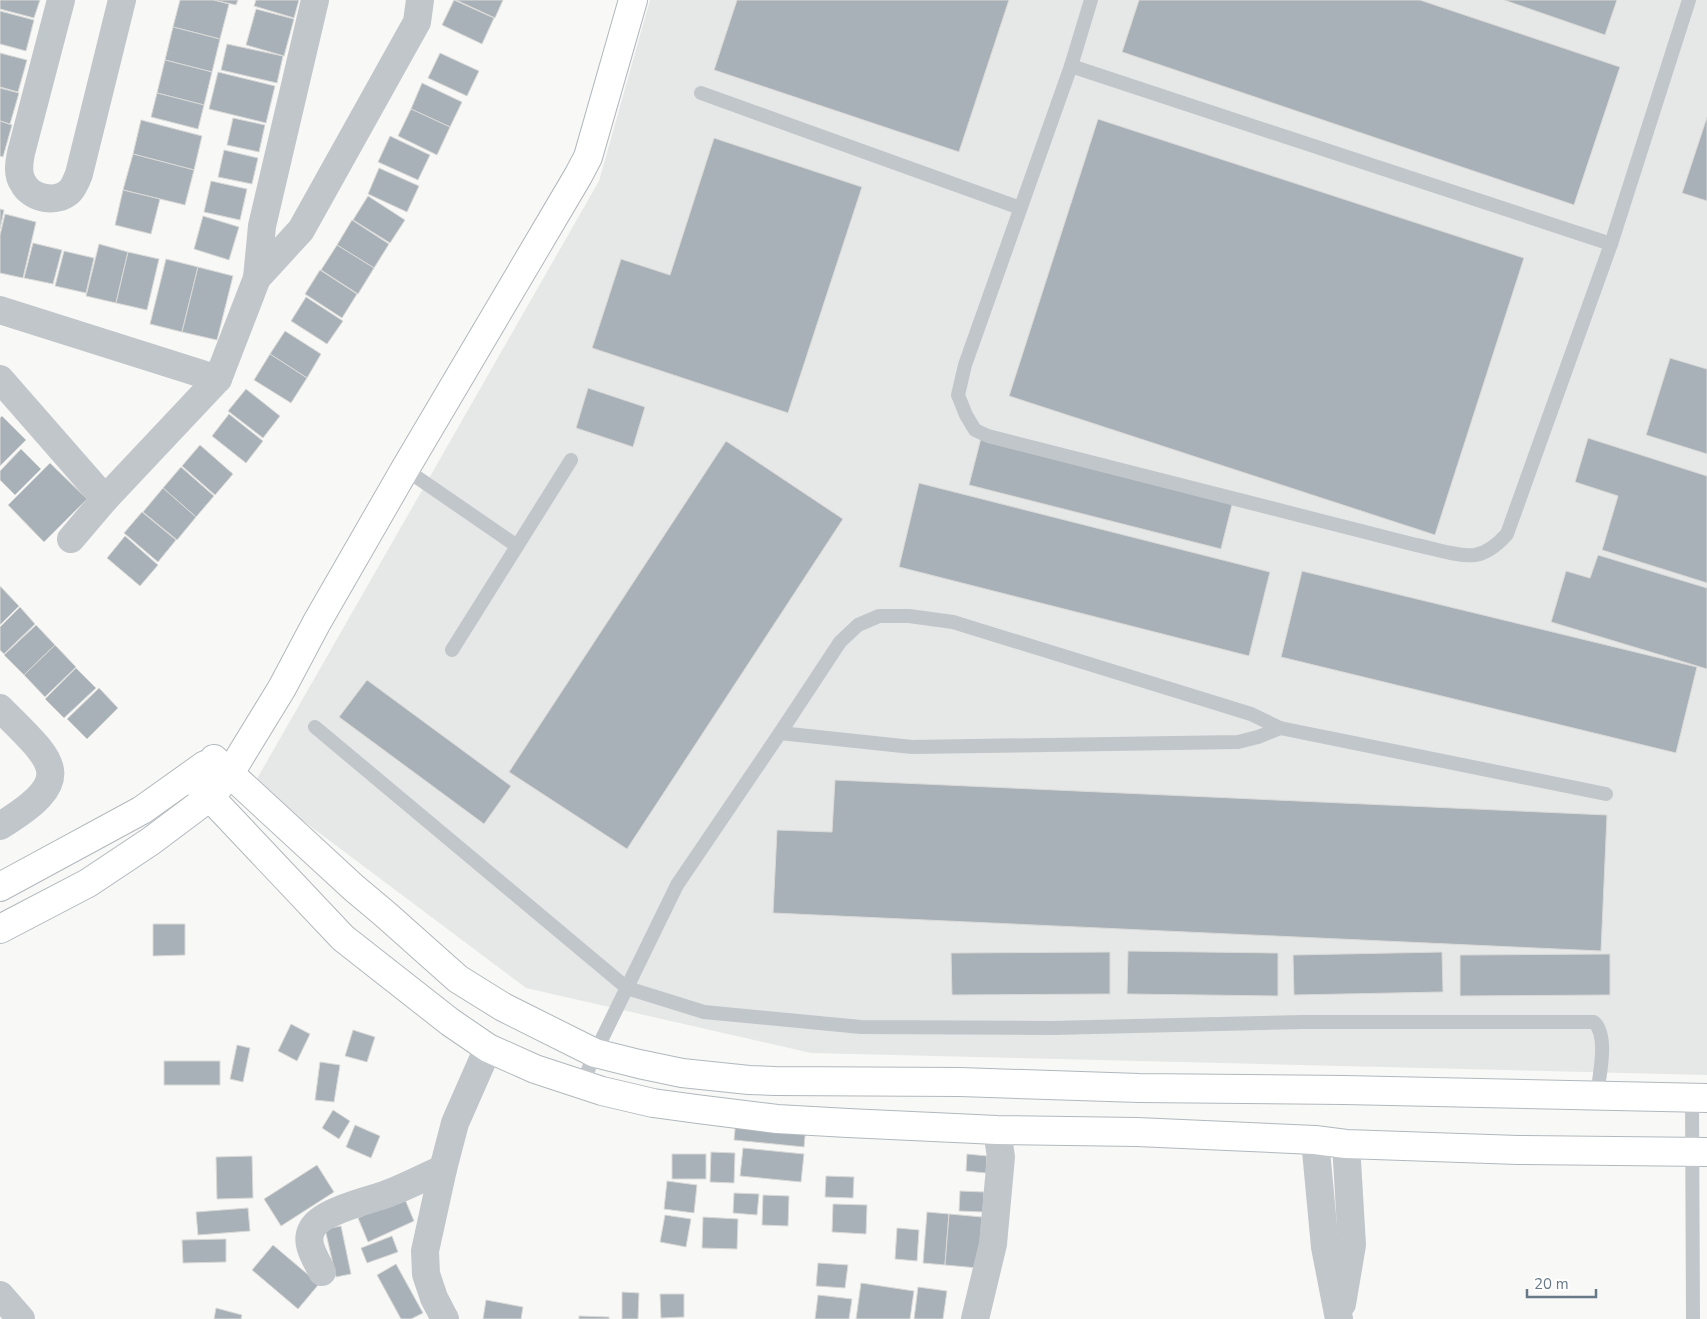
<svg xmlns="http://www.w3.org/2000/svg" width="1707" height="1319" font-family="'Nunito Sans',sans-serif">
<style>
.built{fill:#e6e7e7}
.building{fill:#a8b1b7;stroke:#dadad8}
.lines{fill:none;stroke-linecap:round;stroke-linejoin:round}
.secondary-casing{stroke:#b1b8bd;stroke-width:30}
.lane{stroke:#c1c6ca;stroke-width:14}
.street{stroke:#c1c6ca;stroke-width:28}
.secondary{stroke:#fff;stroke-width:28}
</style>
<rect width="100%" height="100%" fill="#f8f8f6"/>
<path class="built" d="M650,0H1707V1075L811,1053L526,988L254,784L599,181Z"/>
<g class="building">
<path d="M0,0H40L34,18L0,9Z"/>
<path d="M180,0H214L229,4L220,39L173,27Z"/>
<path d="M214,0H238L236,5Z"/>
<path d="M256,0H299L294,18L254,6Z"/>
<path d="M454,0L494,18L482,44L442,25Z"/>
<path d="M456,0H503L495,18Z"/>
<path d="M737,0H1009L959,152L714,70Z"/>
<path d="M1139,0H1420L1620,67L1574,205L1122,52Z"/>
<path d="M1504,0H1617L1605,35Z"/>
<path d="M256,9L294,19L284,56L246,45Z"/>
<path d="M0,11L34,20L26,51L0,44Z"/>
<path d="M173,27L220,39L212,72L165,60Z"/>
<path d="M227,44L283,56L277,83L221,70Z"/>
<path d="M0,53L27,60L18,92L0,87Z"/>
<path d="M440,53L479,71L467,96L428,78Z"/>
<path d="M165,60L212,72L204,105L157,93Z"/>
<path d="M218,72L275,86L266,123L209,109Z"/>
<path d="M422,83L462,102L450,127L411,109Z"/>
<path d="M0,88L19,93L10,124L0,121Z"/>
<path d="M157,93L204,105L198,129L151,117Z"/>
<path d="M411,109L450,127L437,155L398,136Z"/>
<path d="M1707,117V201L1682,193Z"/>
<path d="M233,118L265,125L259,152L227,145Z"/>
<path d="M1098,119L1524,258L1435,535L1009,396Z"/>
<path d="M141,120L202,136L194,170L133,154Z"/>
<path d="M0,121L12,125L3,157L0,156Z"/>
<path d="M390,136L430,155L418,180L378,162Z"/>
<path d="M714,138L862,187L788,413L592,348L621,259L670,275Z"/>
<path d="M224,150L258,158L252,184L218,177Z"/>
<path d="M133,154L194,170L185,205L123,190Z"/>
<path d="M379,168L419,186L407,212L368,194Z"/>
<path d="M211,181L247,189L240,220L204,212Z"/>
<path d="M123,190L160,199L151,234L115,225Z"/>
<path d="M368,196L405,220L390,243L353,220Z"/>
<path d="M0,209L4,210L0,229Z"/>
<path d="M5,214L36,222L23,278L0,273V235Z"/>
<path d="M203,216L239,227L229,260L194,249Z"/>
<path d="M352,220L389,244L374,268L337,245Z"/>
<path d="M33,243L62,250L53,284L24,278Z"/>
<path d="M99,244L128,252L116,303L86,296Z"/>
<path d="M337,245L374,268L358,294L321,270Z"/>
<path d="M64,251L94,258L86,293L55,286Z"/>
<path d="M128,252L159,259L147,310L116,303Z"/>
<path d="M166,259L198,267L182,332L150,324Z"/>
<path d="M198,267L233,276L217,340L182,332Z"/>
<path d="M320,270L357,294L342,318L305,294Z"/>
<path d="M306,297L343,321L327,344L291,321Z"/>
<path d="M285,331L321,354L307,378L270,354Z"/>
<path d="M270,354L307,378L291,403L254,380Z"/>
<path d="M1670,358L1707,369V454L1646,435Z"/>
<path d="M588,388L645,407L633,447L576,428Z"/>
<path d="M246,389L280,416L263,438L228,411Z"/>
<path d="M229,414L263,441L246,463L212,436Z"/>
<path d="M2,416L26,440L0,466V418Z"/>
<path d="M981,438L1233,501L1221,549L969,485Z"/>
<path d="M1588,438L1707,476V583L1602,550L1618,496L1575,482Z"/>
<path d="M726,441L843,519L627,849L509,772Z"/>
<path d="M200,445L233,474L215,495L182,466Z"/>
<path d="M21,449L41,469L15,495L0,480V471Z"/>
<path d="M50,463L87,499L44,542L8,505Z"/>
<path d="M181,467L214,496L196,517L163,488Z"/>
<path d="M919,483L1270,572L1249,656L899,567Z"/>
<path d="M163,488L196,517L177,540L143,512Z"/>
<path d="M142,512L176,540L158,562L124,533Z"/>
<path d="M125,536L158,565L140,586L107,558Z"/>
<path d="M1598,555L1707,588V669L1551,622L1566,571L1590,578Z"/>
<path d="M1302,571L1697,667L1676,753L1281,657Z"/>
<path d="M0,586L19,606L0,625Z"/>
<path d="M20,607L35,624L4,654L0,650V627Z"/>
<path d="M36,625L55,645L24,675L4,655Z"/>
<path d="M55,645L76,667L45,697L24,675Z"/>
<path d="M76,668L96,688L64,718L45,699Z"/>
<path d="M367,680L511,786L484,824L339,717Z"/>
<path d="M99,688L118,708L87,739L67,719Z"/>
<path d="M835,780L1607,815L1601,951L773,913L777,830L832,832Z"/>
<path d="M153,924H185V955L153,956Z"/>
<path d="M1128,951L1278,953V996L1127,994Z"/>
<path d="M1110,952V994L952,995L951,953Z"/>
<path d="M1442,952L1443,992L1294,995L1293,955Z"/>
<path d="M1610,954V995L1460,996V955Z"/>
<path d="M291,1024L310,1034L297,1061L278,1051Z"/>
<path d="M353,1030L375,1037L367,1062L345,1056Z"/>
<path d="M237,1045L250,1048L243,1082L230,1079Z"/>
<rect x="164" y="1061" width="56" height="24"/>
<path d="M320,1062L340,1065L334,1102L315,1100Z"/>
<path d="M333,1110L350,1121L339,1139L322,1128Z"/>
<path d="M736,1119L806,1126L804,1147L734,1140Z"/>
<path d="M355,1125L380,1136L371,1158L346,1147Z"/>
<path d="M743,1148L804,1154L801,1182L740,1176Z"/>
<path d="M711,1152L735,1153L734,1183L710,1182Z"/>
<rect x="672" y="1154" width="34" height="25"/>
<path d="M967,1154L987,1156L986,1173L966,1171Z"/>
<path d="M252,1156L253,1198L217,1199L216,1157Z"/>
<path d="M317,1165L334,1192L281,1226L264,1199Z"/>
<path d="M826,1176L854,1177L853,1198L825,1197Z"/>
<path d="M667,1181L697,1185L694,1213L664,1209Z"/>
<path d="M960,1191L984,1192L983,1212L959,1211Z"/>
<path d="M734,1193L759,1194L757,1215L733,1213Z"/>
<path d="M763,1195L789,1196L788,1226L762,1225Z"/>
<path d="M404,1197L414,1221L368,1242L358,1218Z"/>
<path d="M833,1204L867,1205L866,1234L832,1232Z"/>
<path d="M248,1208L250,1231L198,1235L196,1212Z"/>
<path d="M927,1212L949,1214L945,1265L923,1263Z"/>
<path d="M949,1214L982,1217L978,1268L945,1265Z"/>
<path d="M665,1215L691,1219L686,1247L660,1242Z"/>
<path d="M703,1217L738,1219L737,1249L702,1248Z"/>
<path d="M341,1226L351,1274L336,1277L325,1229Z"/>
<path d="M897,1228L919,1230L917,1261L895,1259Z"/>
<path d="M392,1236L398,1252L367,1263L361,1248Z"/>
<path d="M226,1239V1262L183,1263L182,1240Z"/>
<path d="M273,1245L319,1284L298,1309L252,1270Z"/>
<path d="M818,1263L848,1265L845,1288L816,1286Z"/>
<path d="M396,1264L423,1313L411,1319H401L377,1275Z"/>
<path d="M861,1283L914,1291L910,1319H856Z"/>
<path d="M918,1287L947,1291L943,1319H914Z"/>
<path d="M622,1292L639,1293L638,1319H622Z"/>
<path d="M660,1294H684V1317L661,1318Z"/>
<path d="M818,1295L852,1299L849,1319H815Z"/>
<path d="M486,1300L523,1307L521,1319H483Z"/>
<path d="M216,1308L242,1315L241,1319H214Z"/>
<path d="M579,1316L609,1317V1319H579Z"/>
</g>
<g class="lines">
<g class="secondary-casing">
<g id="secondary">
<path d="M214,759L354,888L385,914L458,979L503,1007L595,1053L639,1064L682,1073L749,1080L775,1081L960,1082L1139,1088L1344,1090L1707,1098"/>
<path d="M190,776L343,938L450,1022L488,1048L535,1069L602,1091L653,1103L697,1109L777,1119L848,1123L997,1130L1137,1132L1315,1140L1346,1144L1518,1150L1707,1152"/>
<path d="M0,887L142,810L205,765"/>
<path d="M0,929L88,883L151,841L211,796L230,773L282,688L317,622L405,469L578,176L588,157L633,0"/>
</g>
</g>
<g class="lane">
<path d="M1091,0L1071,66L965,365L958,395L966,415L975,430L988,436L1416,545C1433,548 1458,557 1475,555C1488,553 1499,543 1507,534L1611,244L1689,0"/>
<path d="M1071,66L1611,244"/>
<path d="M701,93L1020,208"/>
<path d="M405,469L517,546"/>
<path d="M452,650L571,460"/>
<path d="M315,727L627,988L704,1012L861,1027L1052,1028L1302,1022H1594C1609,1036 1599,1076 1597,1096"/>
<path d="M780,733L912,747L1238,742L1258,737L1280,728"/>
<path d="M582,1085L595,1053L677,885L780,733L840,642L858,625L879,616H909L953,622L1251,714L1280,728L1606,794"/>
<path d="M1692,1098L1693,1319"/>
</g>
<g class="street">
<path d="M61,0L21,153C19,163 17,174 23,183C31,199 57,204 70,191C74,187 77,179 79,174L122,0"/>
<path d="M257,278L301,230L417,22L420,0"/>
<path d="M0,310L218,379"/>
<path d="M0,379L105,499"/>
<path d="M71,539L105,499L218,379L257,278L262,226L315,0"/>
<path d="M0,708C53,762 80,777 0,826"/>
<path d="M1315,1140L1325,1247L1339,1319"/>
<path d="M322,1272C316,1259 304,1243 312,1229C320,1212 366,1201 384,1195C404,1188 424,1177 443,1169"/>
<path d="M0,1295L21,1319"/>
<path d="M1342,1304L1352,1245L1346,1144"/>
<path d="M445,1319L434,1298L426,1274L425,1251L443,1169L455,1123L488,1048"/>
<path d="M975,1319L993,1244L1001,1157L997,1130"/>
</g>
<use href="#secondary" class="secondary"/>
</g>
<path d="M1527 1289v8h69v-8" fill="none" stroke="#677987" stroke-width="2.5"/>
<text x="1534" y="1289" font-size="15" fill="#677987" stroke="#ffffff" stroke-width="4" paint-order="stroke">20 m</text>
</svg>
